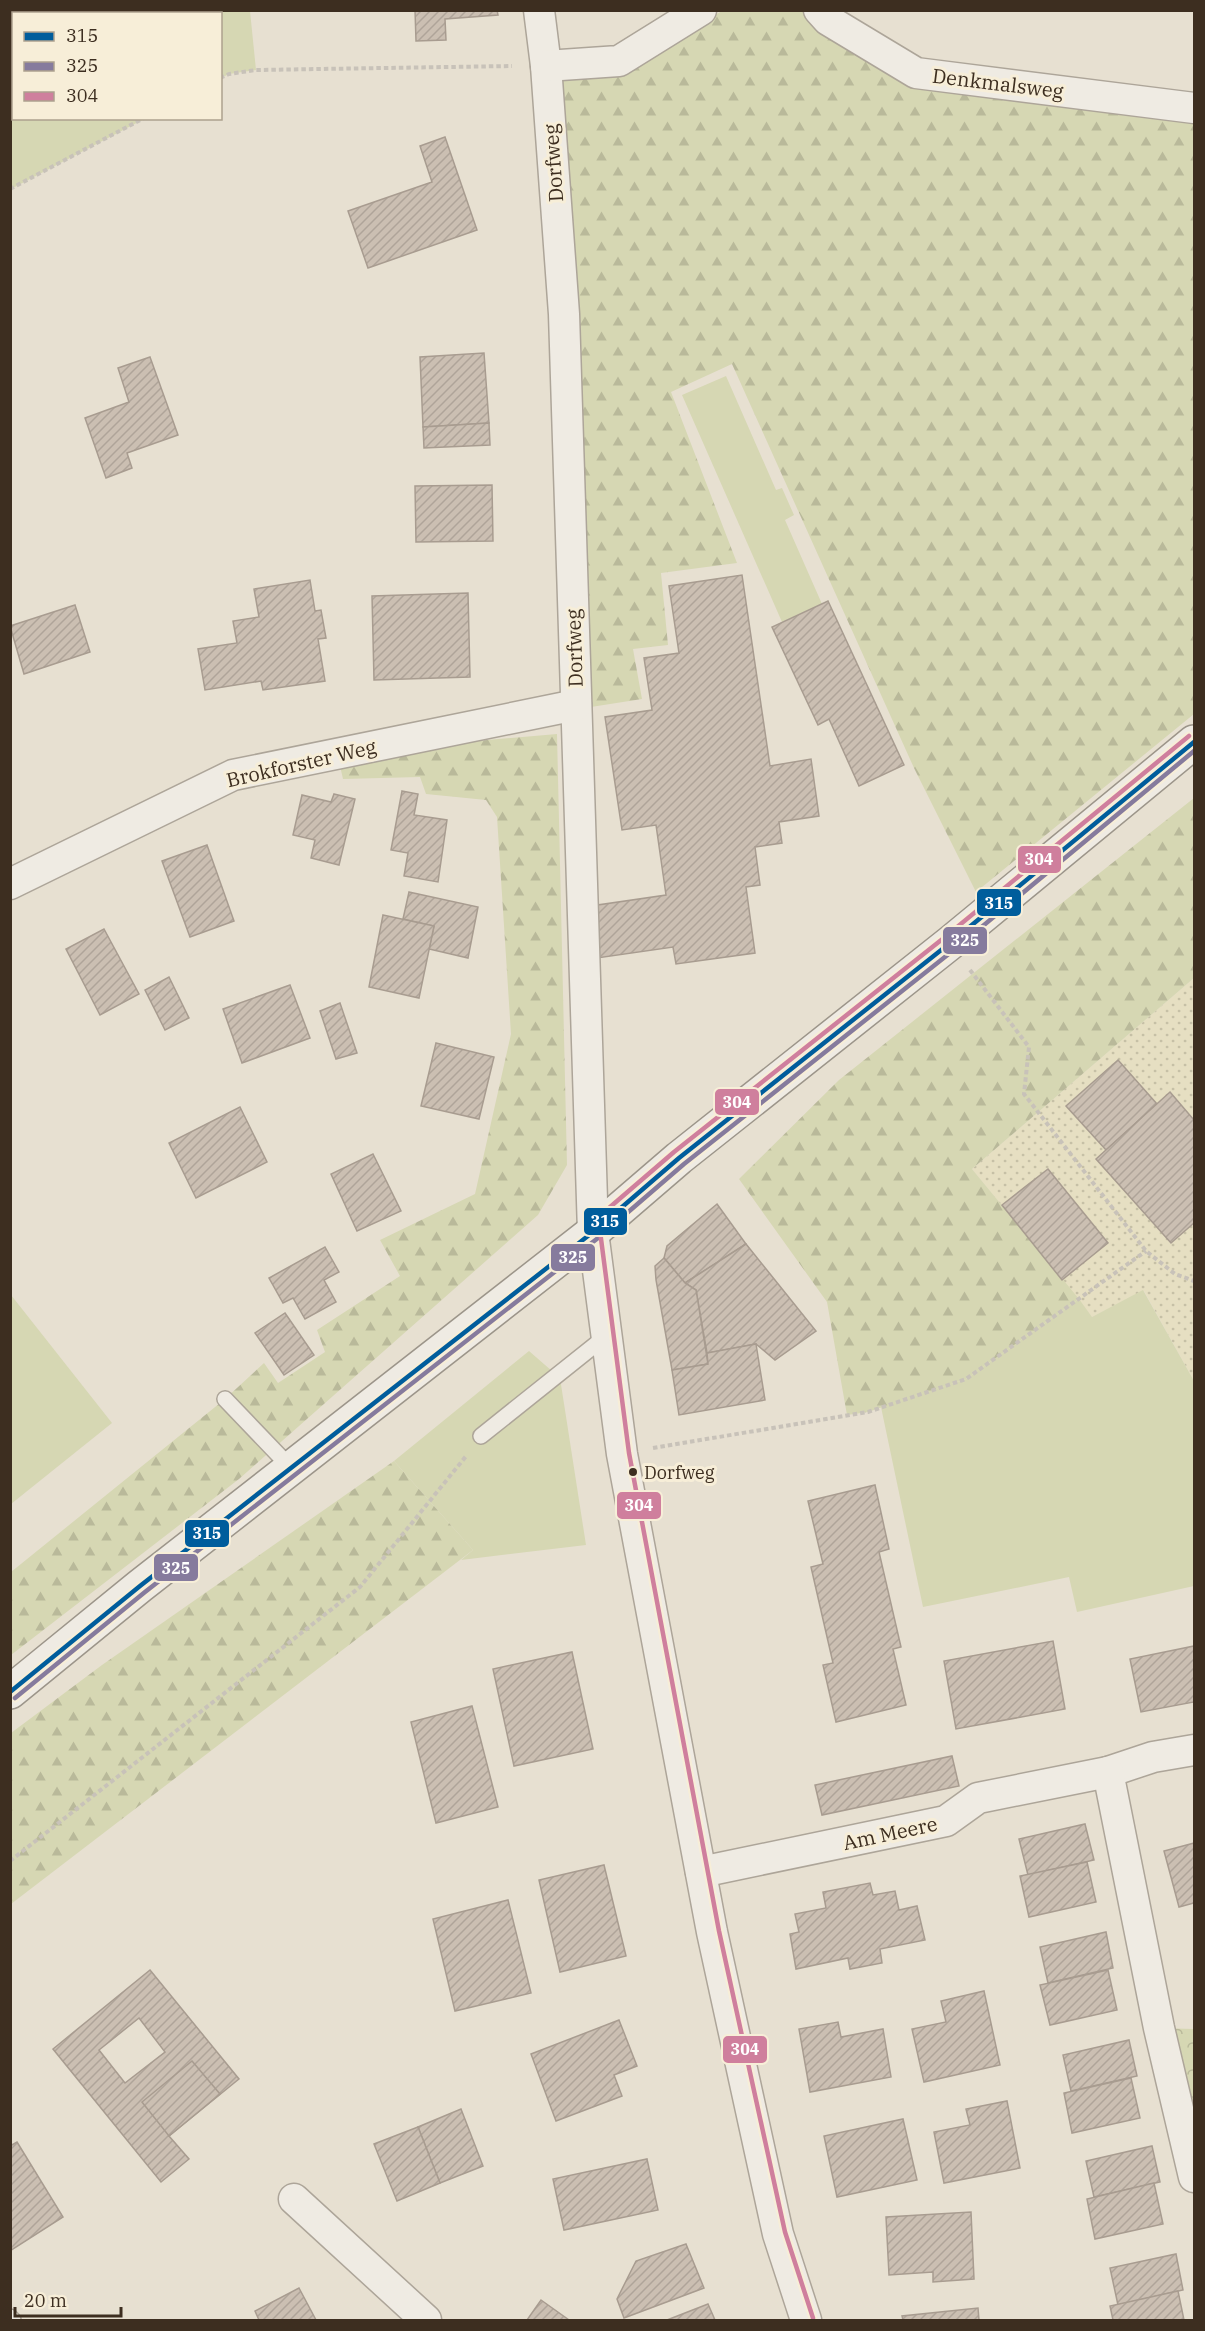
<svg xmlns="http://www.w3.org/2000/svg" width="1205" height="2331" font-family="'IBM Plex Serif',serif">
<style>
.farmland{fill:url(#farmland-dots)}
.green{fill:#d6d7b3}
.forest{fill:url(#forest-firs)}
.park{fill:url(#park-crowns)}
.building{fill:url(#building-hatch);stroke:#a89c90;stroke-width:1.5;fill-rule:evenodd}
.lines{fill:none;stroke-linecap:round;stroke-linejoin:round}
.lane-casing{stroke:#ada599;stroke-width:18}
.street-casing{stroke:#ada599;stroke-width:33}
.secondary-casing{stroke:#9c958a;stroke-width:36}
.path{stroke:#c8c2b9;stroke-width:4;stroke-dasharray:4.5 3;stroke-linecap:butt}
.lane{stroke:#efebe3;stroke-width:15}
.street{stroke:#efebe3;stroke-width:30}
.secondary{stroke:#efebe3;stroke-width:33}
.bus-1-casing{stroke:#f7eed8;stroke-width:9}
.bus-2-casing{stroke:#f7eed8;stroke-width:9}
.bus-3-casing{stroke:#f7eed8;stroke-width:9}
.bus-1{stroke:#005d9c;stroke-width:4.5}
.bus-2{stroke:#867b9d;stroke-width:4.5}
.bus-3{stroke:#cf7f9d;stroke-width:4.5}
.bus-dot{fill:#3d2e20;stroke:#f7eed8;stroke-width:2}
.labels{text-anchor:middle;dominant-baseline:central;stroke-width:6;stroke-linejoin:round;paint-order:stroke}
.bus-label{font-size:18px;fill:#3d2e20;stroke:#f7eed8;text-anchor:start}
.street-label{font-size:20px;fill:#3d2e20;stroke:#f7eed8}
.line-badge{stroke:#f7eed8;stroke-width:2}
.badge-label{font-size:16px;text-anchor:middle;font-weight:bold;fill:#fff}
</style>
<defs>
<pattern id="farmland-dots" width="8" height="8" patternUnits="userSpaceOnUse" patternTransform="scale(1.5)"><rect width="8" height="8" fill="#e6dfc2"/><path d="M2 2h.1M6 6h.1" fill="none" stroke="#c6c0a6" stroke-width="1.8" stroke-linecap="round"/></pattern>
<pattern id="forest-firs" width="22" height="20" patternUnits="userSpaceOnUse" patternTransform="scale(1.5)"><rect width="22" height="20" fill="#d6d7b3"/><path d="M5 1l3.5 6h-7zM16 11l3.5 6h-7z" fill="#b9b99a"/></pattern>
<pattern id="park-crowns" width="20" height="18" patternUnits="userSpaceOnUse" patternTransform="scale(1.5)"><rect width="20" height="18" fill="#d6d7b3"/><path d="M2 6a3 3 0 1 1 6 0M12 15a3 3 0 1 1 6 0" fill="none" stroke="#b9b99a"/></pattern>
<pattern id="building-hatch" width="6" height="6" patternUnits="userSpaceOnUse" patternTransform="scale(1.5)"><rect width="6" height="6" fill="#cbbfb2"/><path d="M-1 1l2-2M0 6l6-6M5 7l2-2" fill="none" stroke="#afa499"/></pattern>
</defs>
<rect width="100%" height="100%" fill="#e7e0d1"/>
<path class="farmland" d="M1194,978V1381L1144,1291L1092,1317L972,1169Z"/>
<g class="green">
<path d="M11,10L250,11L256,70L229,74L221,78L220,14H14V118L144,119L11,189Z"/>
<path d="M726,376L776,490L782,488L794,515L785,520L822,604L782,622L682,395Z"/>
<path d="M1143,1290L1194,1381V1586L1077,1612L1069,1577L923,1607L881,1407L966,1379L1079,1299L1092,1317Z"/>
<path d="M11,1295L112,1423L11,1504H10Z"/>
<path d="M529,1351L560,1378L586,1545L461,1560L473,1550L394,1461Z"/>
</g>
<g class="forest">
<path d="M722,11H819L917,73L1194,108V714L976,892L914,768L732,364L671,392L737,563L661,573L668,645L633,649L642,699L591,707L556,73L620,69Z"/>
<path d="M557,734L567,1165L538,1215L239,1479L11,1655V1572L225,1399L264,1363L278,1383L325,1352L317,1330L400,1276L380,1240L475,1194L511,1034L497,817L486,800L426,794L420,777L343,779L337,753Z"/>
<path d="M1194,798V978L972,1169L1079,1299L966,1379L868,1412L847,1415L827,1302L739,1179L839,1080Z"/>
<path d="M394,1461L473,1550L11,1904V1733L102,1665Z"/>
</g>
<path class="park" d="M1159,2028L1194,2029V2177Z"/>
<g class="building">
<path d="M415,10H497L498,15L445,19L446,40L416,41Z"/>
<path d="M445,137L477,230L368,268L348,211L432,182L420,146Z"/>
<path d="M484,353L489,423L423,427L420,357Z"/>
<path d="M150,357L178,435L127,453L132,468L106,478L85,418L129,402L118,368Z"/>
<path d="M489,423L490,445L424,448L423,427Z"/>
<path d="M492,485L493,541L416,542L415,486Z"/>
<path d="M742,575L770,766L811,759L819,816L779,822L782,843L755,847L760,885L746,887L755,953L676,964L673,947L590,959L584,907L666,895L656,825L622,830L605,717L652,710L644,658L679,653L669,586Z"/>
<path d="M310,580L315,611L321,610L326,638L318,639L325,681L263,690L261,681L205,690L198,649L237,643L233,621L259,617L254,589Z"/>
<path d="M468,593L470,677L374,680L372,596Z"/>
<path d="M828,601L904,765L859,786L829,719L818,725L772,627Z"/>
<path d="M75,605L90,652L24,674L10,626Z"/>
<path d="M402,791L418,794L414,815L447,820L438,882L404,876L408,853L391,850Z"/>
<path d="M334,794L355,799L339,865L311,858L315,840L293,835L302,795L331,802Z"/>
<path d="M207,845L234,921L190,937L162,861Z"/>
<path d="M409,892L478,907L468,958L429,949L434,926L403,919Z"/>
<path d="M383,915L434,926L419,998L369,987Z"/>
<path d="M104,929L139,994L100,1015L66,949Z"/>
<path d="M169,977L189,1018L165,1030L145,990Z"/>
<path d="M290,985L310,1038L242,1063L223,1009Z"/>
<path d="M340,1003L357,1053L336,1059L320,1011Z"/>
<path d="M436,1043L494,1057L479,1119L421,1106Z"/>
<path d="M1118,1060L1157,1104L1106,1150L1066,1106Z"/>
<path d="M1170,1092L1194,1120V1223L1171,1243L1096,1159Z"/>
<path d="M240,1107L267,1162L196,1198L169,1143Z"/>
<path d="M373,1154L401,1211L357,1231L331,1174Z"/>
<path d="M1048,1169L1108,1243L1062,1280L1002,1205Z"/>
<path d="M717,1204L746,1244L685,1283L664,1258L667,1246Z"/>
<path d="M746,1244L816,1331L775,1360L756,1344L707,1353L696,1290L685,1283Z"/>
<path d="M325,1247L339,1272L324,1280L336,1302L305,1319L293,1298L283,1303L269,1278Z"/>
<path d="M664,1258L685,1283L696,1290L708,1364L672,1370L656,1280L655,1266Z"/>
<path d="M285,1313L314,1355L284,1375L255,1333Z"/>
<path d="M756,1344L765,1400L679,1415L672,1370L708,1364L707,1353Z"/>
<path d="M875,1485L889,1549L879,1552L901,1647L893,1649L906,1705L836,1722L823,1665L833,1663L811,1567L823,1564L808,1501Z"/>
<path d="M1053,1641L1065,1709L956,1729L944,1661Z"/>
<path d="M1194,1646V1702L1141,1712L1130,1659Z"/>
<path d="M572,1652L593,1749L514,1766L493,1669Z"/>
<path d="M472,1706L498,1807L436,1823L411,1722Z"/>
<path d="M952,1756L959,1786L822,1815L815,1785Z"/>
<path d="M1085,1824L1094,1860L1028,1875L1019,1839Z"/>
<path d="M1194,1843V1903L1179,1907L1164,1851Z"/>
<path d="M1087,1862L1096,1902L1029,1917L1020,1876Z"/>
<path d="M604,1865L626,1956L560,1972L539,1880Z"/>
<path d="M870,1883L873,1895L895,1891L899,1910L917,1906L925,1940L880,1949L882,1963L850,1969L848,1958L796,1969L790,1934L799,1932L795,1914L826,1908L823,1892Z"/>
<path d="M508,1900L531,1993L455,2011L433,1919Z"/>
<path d="M1106,1932L1113,1968L1048,1983L1040,1947Z"/>
<path d="M150,1970L239,2079L169,2136L189,2159L161,2182L53,2049ZM139,2018L165,2052L125,2083L99,2050Z"/>
<path d="M1108,1970L1117,2010L1050,2025L1040,1985Z"/>
<path d="M984,1991L1000,2065L924,2082L912,2029L946,2022L941,2001Z"/>
<path d="M619,2020L637,2066L614,2075L622,2096L556,2121L531,2054Z"/>
<path d="M838,2022L841,2037L883,2029L891,2077L810,2092L799,2029Z"/>
<path d="M1129,2040L1137,2076L1071,2091L1063,2055Z"/>
<path d="M192,2061L220,2094L169,2136L142,2102Z"/>
<path d="M1131,2078L1140,2118L1072,2133L1064,2093Z"/>
<path d="M1007,2101L1020,2168L944,2183L934,2132L970,2125L966,2109Z"/>
<path d="M461,2109L483,2166L440,2183L418,2127Z"/>
<path d="M903,2119L917,2180L837,2197L824,2136Z"/>
<path d="M418,2127L440,2183L397,2201L374,2144Z"/>
<path d="M17,2142L63,2217L10,2251V2146Z"/>
<path d="M1152,2146L1160,2182L1094,2197L1086,2161Z"/>
<path d="M647,2159L658,2210L564,2230L553,2179Z"/>
<path d="M1154,2183L1163,2224L1095,2239L1087,2199Z"/>
<path d="M971,2212L974,2279L933,2282V2272L889,2275L886,2217Z"/>
<path d="M686,2244L704,2288L624,2318L617,2299L636,2261Z"/>
<path d="M1176,2254L1183,2290L1118,2305L1110,2268Z"/>
<path d="M299,2288L316,2320H259L255,2311Z"/>
<path d="M1178,2291L1184,2320H1113L1110,2306Z"/>
<path d="M541,2300L569,2320H527Z"/>
<path d="M708,2304L715,2320H667Z"/>
<path d="M978,2308L979,2320H903L902,2316Z"/>
</g>
<g class="lines">
<g class="lane-casing">
<g id="lane">
<path d="M225,1399L292,1469"/>
<path d="M481,1436L605,1337"/>
<path d="M10,2317L13,2320"/>
</g>
</g>
<g class="street-casing">
<g id="street">
<path d="M539,10L546,66L564,314L593,1232L622,1454L712,1932L778,2234L806,2320"/>
<path d="M819,10L828,20L916,73L1194,108"/>
<path d="M546,66L619,61L701,10"/>
<path d="M10,884L233,775L576,705"/>
<path d="M1108,1772L1153,1757L1194,1750"/>
<path d="M701,1872L946,1821L978,1798L1108,1772L1159,2028L1194,2177"/>
<path d="M294,2199L426,2320"/>
</g>
</g>
<g class="secondary-casing">
<path id="secondary" d="M10,1692L140,1586L593,1232L679,1158L950,943L1194,742"/>
</g>
<g class="path">
<path d="M220,78L229,74L256,70L512,66"/>
<path d="M10,189L144,118"/>
<path d="M970,970L1029,1047L1024,1094L1146,1251L1175,1274L1194,1281"/>
<path d="M653,1448L868,1412L966,1379L1146,1251"/>
<path d="M10,1861L360,1587L467,1455"/>
</g>
<use href="#lane" class="lane"/>
<use href="#street" class="street"/>
<use href="#secondary" class="secondary"/>
<g class="bus-1-casing">
<path id="bus-1" d="M10,1692L140,1586L593,1232L679,1158L950,943L1194,742"/>
</g>
<g class="bus-2-casing">
<path id="bus-2" d="M15,1698L145,1592L598,1238L684,1164L955,949L1194,751"/>
</g>
<g class="bus-3-casing">
<g id="bus-3">
<path d="M588,1226L674,1152L945,937L1189,736"/>
<path d="M600,1231L629,1453L719,1931L785,2232L813,2318"/>
</g>
</g>
<use href="#bus-1" class="bus-1"/>
<use href="#bus-2" class="bus-2"/>
<use href="#bus-3" class="bus-3"/>
</g>
<circle class="bus-dot" cx="633" cy="1472" r="5"/>
<g class="labels">
<g class="bus-label">
<text x="644" y="1472">Dorfweg</text>
</g>
<g class="street-label">
<text transform="translate(998 83) rotate(7)">Denkmalsweg</text>
<text transform="translate(553 163) rotate(-94)">Dorfweg</text>
<text transform="translate(574 648) rotate(-92)">Dorfweg</text>
<text transform="translate(301 763) rotate(-13)">Brokforster Weg</text>
<text transform="translate(890 1833) rotate(-12)">Am Meere</text>
</g>
</g>
<g class="line-badge">
<rect x="1017" y="845" width="45" height="29" rx="6" fill="#cf7f9d"/>
<rect x="976" y="888" width="46" height="29" rx="6" fill="#005d9c"/>
<rect x="942" y="926" width="46" height="29" rx="6" fill="#867b9d"/>
<rect x="714" y="1088" width="46" height="28" rx="6" fill="#cf7f9d"/>
<rect x="583" y="1207" width="45" height="29" rx="6" fill="#005d9c"/>
<rect x="550" y="1243" width="46" height="29" rx="6" fill="#867b9d"/>
<rect x="616" y="1491" width="46" height="29" rx="6" fill="#cf7f9d"/>
<rect x="184" y="1519" width="46" height="29" rx="6" fill="#005d9c"/>
<rect x="153" y="1553" width="46" height="29" rx="6" fill="#867b9d"/>
<rect x="722" y="2035" width="46" height="29" rx="6" fill="#cf7f9d"/>
</g>
<g class="badge-label">
<text x="1039" y="865">304</text>
<text x="999" y="909">315</text>
<text x="965" y="946">325</text>
<text x="737" y="1108">304</text>
<text x="605" y="1227">315</text>
<text x="573" y="1263">325</text>
<text x="639" y="1511">304</text>
<text x="207" y="1539">315</text>
<text x="176" y="1574">325</text>
<text x="745" y="2055">304</text>
</g>
<rect width="1205" height="2331" fill="none" stroke="#3d2e20" stroke-width="24"/>
<rect x="12" y="12" width="210" height="108" fill="#f7eed8" stroke="#ada18e" stroke-width="1.5"/>
<rect x="24" y="32" width="30" height="9" fill="#005d9c" stroke="#ada18e" stroke-width="1.5"/>
<text x="66" y="42" font-size="18" fill="#3d2e20">315</text>
<rect x="24" y="62" width="30" height="9" fill="#867b9d" stroke="#ada18e" stroke-width="1.5"/>
<text x="66" y="72" font-size="18" fill="#3d2e20">325</text>
<rect x="24" y="92" width="30" height="9" fill="#cf7f9d" stroke="#ada18e" stroke-width="1.5"/>
<text x="66" y="102" font-size="18" fill="#3d2e20">304</text>
<path d="M15 2307v9h106v-9" fill="none" stroke="#3d2e20" stroke-width="3"/>
<text x="24" y="2307" font-size="18" fill="#3d2e20" stroke="#f7eed8" stroke-width="4.5" paint-order="stroke">20 m</text>
</svg>
